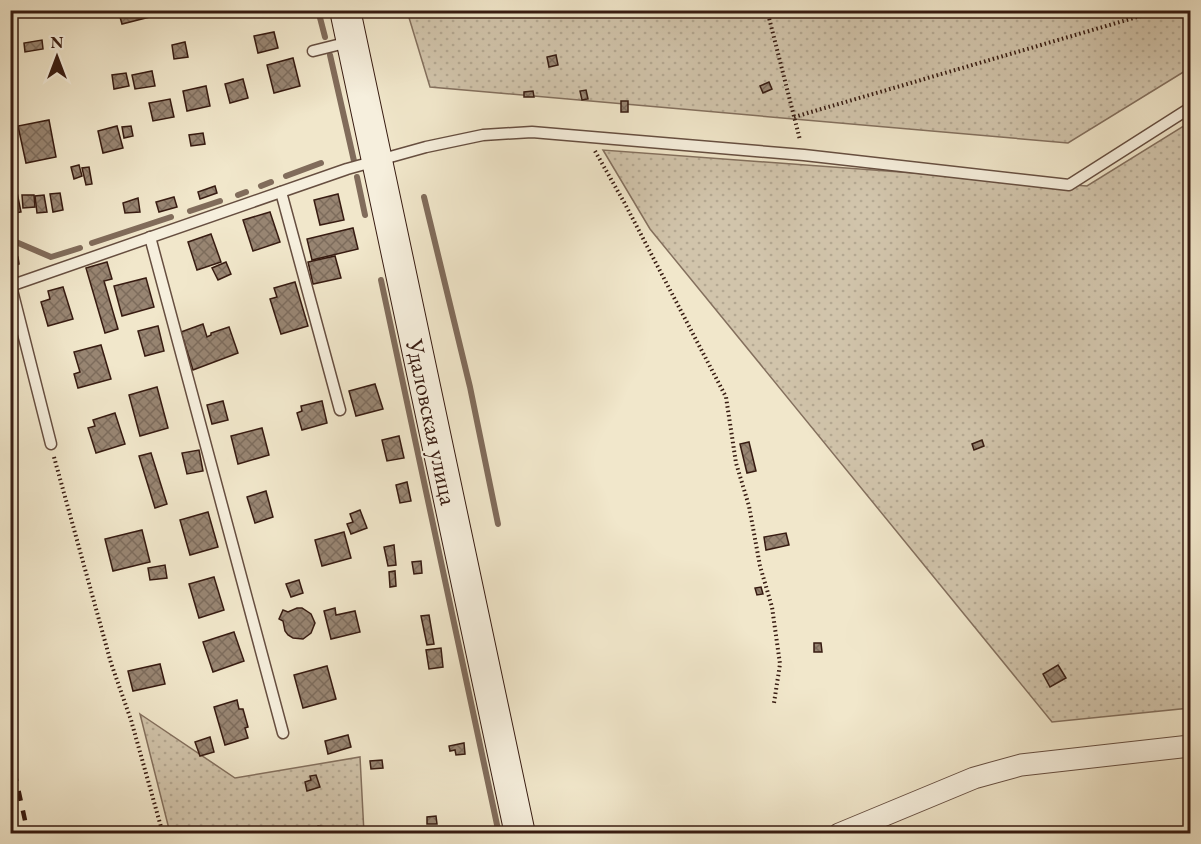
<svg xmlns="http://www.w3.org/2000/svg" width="1201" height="844" font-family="'EB Garamond',serif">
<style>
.garden{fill:url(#garden-dots);stroke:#84705e;stroke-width:1.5}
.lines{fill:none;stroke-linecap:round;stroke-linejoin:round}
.stream{stroke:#816c5b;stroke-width:6}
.building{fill:url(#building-cross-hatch);stroke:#371b11;stroke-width:1.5}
.lane-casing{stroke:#664e40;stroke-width:13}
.street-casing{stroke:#664e40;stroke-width:23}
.secondary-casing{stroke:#371b11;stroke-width:32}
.path{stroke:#371b11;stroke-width:4;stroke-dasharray:1.5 3;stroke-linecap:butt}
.lane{stroke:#f6efdd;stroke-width:10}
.street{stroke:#f6efdd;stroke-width:21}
.secondary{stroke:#f6efdd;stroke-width:30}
.rail{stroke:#371b11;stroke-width:4.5;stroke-dasharray:10 10;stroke-linecap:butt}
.labels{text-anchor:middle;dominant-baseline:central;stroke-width:4.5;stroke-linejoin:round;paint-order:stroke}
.street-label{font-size:24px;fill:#371b11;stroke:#f6efdd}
</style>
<defs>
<pattern id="garden-dots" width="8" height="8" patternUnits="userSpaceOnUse" patternTransform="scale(1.5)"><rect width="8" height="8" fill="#d1c4ab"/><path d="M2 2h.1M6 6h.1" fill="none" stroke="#b4a892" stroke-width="1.8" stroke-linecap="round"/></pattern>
<pattern id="building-cross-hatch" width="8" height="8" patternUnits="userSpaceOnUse" patternTransform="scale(1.5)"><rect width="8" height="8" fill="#988572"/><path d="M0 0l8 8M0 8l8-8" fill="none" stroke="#7d6c5c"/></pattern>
</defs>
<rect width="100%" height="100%" fill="#f1e7cb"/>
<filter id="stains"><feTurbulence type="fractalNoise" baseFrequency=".00333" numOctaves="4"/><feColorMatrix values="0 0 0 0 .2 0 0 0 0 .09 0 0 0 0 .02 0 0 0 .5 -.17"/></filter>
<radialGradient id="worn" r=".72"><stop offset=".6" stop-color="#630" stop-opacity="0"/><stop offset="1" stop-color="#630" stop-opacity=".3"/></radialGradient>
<g class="garden">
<path d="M407,11H1190V68L1068,143L430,87Z"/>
<path d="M1190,122V708L1052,722L650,229L603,150L1087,186Z"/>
<path d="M140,714L235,778L360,757L364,833H170Z"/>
</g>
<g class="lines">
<g class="stream">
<path d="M318,10L325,37"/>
<path d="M330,55L354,161"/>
<path d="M286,176L321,163"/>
<path d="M357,177L365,215"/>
<path d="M261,186L271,182"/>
<path d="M238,195L246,192"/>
<path d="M424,197L470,387L498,524"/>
<path d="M190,211L220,201"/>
<path d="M16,242L51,257L80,248"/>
<path d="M92,243L171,217"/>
<path d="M381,280L499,834"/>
</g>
</g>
<g class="building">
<path d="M118,10H148L150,17L122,24Z"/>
<path d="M274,32L278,48L258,53L254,36Z"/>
<path d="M42,40L43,49L25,52L24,43Z"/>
<path d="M185,42L188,57L174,59L172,45Z"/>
<path d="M556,55L558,65L549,67L547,57Z"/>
<path d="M293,58L300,86L274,93L267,65Z"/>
<path d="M152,71L155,86L135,89L132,75Z"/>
<path d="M126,73L129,86L114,89L112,75Z"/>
<path d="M243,79L248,98L230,103L225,84Z"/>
<path d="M769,82L772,89L763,93L760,86Z"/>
<path d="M206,86L210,106L187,111L183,91Z"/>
<path d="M586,90L588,99L582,100L580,91Z"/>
<path d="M533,91L534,97H524V92Z"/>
<path d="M170,99L174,117L153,121L149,103Z"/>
<rect x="621" y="101" width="7" height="11"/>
<path d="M49,120L56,157L26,163L18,126Z"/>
<path d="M117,126L123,148L103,153L98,131Z"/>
<path d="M131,126L133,136L124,138L122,127Z"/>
<path d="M203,133L205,144L191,146L189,135Z"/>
<path d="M79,165L82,176L74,179L71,167Z"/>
<path d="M89,167L92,184L86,185L82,168Z"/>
<path d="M13,173L21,212L10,214V174Z"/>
<path d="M215,186L217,193L200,199L198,192Z"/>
<path d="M60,193L63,210L53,212L50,194Z"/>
<path d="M338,194L344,220L320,225L314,200Z"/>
<path d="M22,195H34L35,207L23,208Z"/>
<path d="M44,195L47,212L37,213L35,196Z"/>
<path d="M174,197L177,207L159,212L156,202Z"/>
<path d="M138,198L140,212L125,213L123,203Z"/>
<path d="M270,212L280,242L253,251L243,220Z"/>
<path d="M353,228L358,249L312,260L307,239Z"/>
<path d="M211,234L221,262L197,270L188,242Z"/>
<path d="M335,256L341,278L313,284L308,262Z"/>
<path d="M18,257L19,264L12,266L10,258Z"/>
<path d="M107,262L112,279L104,281L118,329L105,333L86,268Z"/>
<path d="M226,262L231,274L218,280L212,268Z"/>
<path d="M146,278L154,307L122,316L114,286Z"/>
<path d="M295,282L308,326L281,334L270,299L277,297L274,288Z"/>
<path d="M63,287L73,319L48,326L41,302L50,299L48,291Z"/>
<path d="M203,324L207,337L211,335V333L229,327L238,353L193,370L181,332Z"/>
<path d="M158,326L164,351L145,356L138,331Z"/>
<path d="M101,345L111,379L78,388L74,374L80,372L74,352Z"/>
<path d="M375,384L383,409L356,416L349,391Z"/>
<path d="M157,387L168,428L140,436L129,395Z"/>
<path d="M223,401L228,420L212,424L207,405Z"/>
<path d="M322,401L327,423L302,430L297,413L302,411L301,406Z"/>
<path d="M115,413L125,444L96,453L88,428L95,426L93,420Z"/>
<path d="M262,428L269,455L238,464L231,436Z"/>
<path d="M399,436L404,458L387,461L382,440Z"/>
<path d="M982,440L984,446L974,450L972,444Z"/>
<path d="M749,442L756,471L747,473L740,444Z"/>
<path d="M199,450L203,471L187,474L182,453Z"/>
<path d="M151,453L167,504L155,508L139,456Z"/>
<path d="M407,482L411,501L400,503L396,485Z"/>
<path d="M266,491L273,517L255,523L247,497Z"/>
<path d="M360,510L367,528L351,534L347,524L353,522L350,514Z"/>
<path d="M208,512L218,547L190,555L180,520Z"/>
<path d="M142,530L150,562L113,571L105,539Z"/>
<path d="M344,532L351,558L322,566L315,540Z"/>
<path d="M786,533L789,545L766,550L764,537Z"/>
<path d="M394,545L396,565L388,566L384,547Z"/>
<path d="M421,561L422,573L414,574L412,562Z"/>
<path d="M165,565L167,578L150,580L148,568Z"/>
<path d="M395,571L396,586L390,587L389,572Z"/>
<path d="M214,577L224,610L199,618L189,584Z"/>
<path d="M299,580L303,593L291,597L286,584Z"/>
<path d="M761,587L763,594L757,595L755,588Z"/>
<path d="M297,608H302L311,614L315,623L311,633L303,639L293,638L288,635L285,631L283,621L279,619L283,610L288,612Z"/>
<path d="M335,608L336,615L355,611L360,632L331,639L324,611Z"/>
<path d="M429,615L434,644L427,645L421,616Z"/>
<path d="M234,632L244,661L213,672L203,642Z"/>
<path d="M814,643H821L822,652H814Z"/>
<path d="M441,648L443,667L429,669L426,650Z"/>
<path d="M160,664L165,684L133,691L128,671Z"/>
<path d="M1058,665L1066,678L1050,687L1043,674Z"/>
<path d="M327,666L336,699L303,708L294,675Z"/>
<path d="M237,700L239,709H243L248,727L245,728L248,738L225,745L214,707Z"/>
<path d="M348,735L351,747L328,754L325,741Z"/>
<path d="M210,737L214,752L200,756L195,742Z"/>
<path d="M464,743L465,754L456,755L455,750L450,751L449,746Z"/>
<path d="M382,760L383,768L371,769L370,761Z"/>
<path d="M316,775L320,787L307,791L305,782L311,780L310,776Z"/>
<path d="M436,816L437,824H427V817Z"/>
<path d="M318,826L333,828L332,834H317Z"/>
</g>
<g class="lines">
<g class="lane-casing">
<g id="lane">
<path d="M313,51L349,42"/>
<path d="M281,192L340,410"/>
<path d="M150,237L283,733"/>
<path d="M10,286L347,169L426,147L483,135L532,132L804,155L1069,185L1190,108"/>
<path d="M11,286L51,444"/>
</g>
</g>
<g class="street-casing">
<path id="street" d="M839,834L974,778L1021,765L1190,746"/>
</g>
<g class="secondary-casing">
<path id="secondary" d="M345,10L520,834"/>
</g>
<g class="path">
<path d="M767,10L800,140"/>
<path d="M794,117L1161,10"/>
<path d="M595,151L624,202L726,397L736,463L749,506L760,566L772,607L780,664L774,703"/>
<path d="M54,457L111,663L131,720L163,834"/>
</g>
<use href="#lane" class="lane"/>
<use href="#street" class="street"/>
<use href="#secondary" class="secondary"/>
<path class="rail" d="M10,752L28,834"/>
</g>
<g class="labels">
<g class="street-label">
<text transform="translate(432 422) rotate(78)">Удаловская улица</text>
</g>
</g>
<rect width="1201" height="844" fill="none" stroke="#f1e7cb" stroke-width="36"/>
<rect x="12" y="12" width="1177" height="820" fill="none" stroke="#371b11" stroke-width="3"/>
<rect x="18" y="18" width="1165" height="808" fill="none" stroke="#371b11" stroke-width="1.5"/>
<g transform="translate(57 57)" stroke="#f6efdd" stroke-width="4.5" paint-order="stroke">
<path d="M0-4.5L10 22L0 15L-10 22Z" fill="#371b11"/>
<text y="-9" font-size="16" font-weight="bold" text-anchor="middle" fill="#371b11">N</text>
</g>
<rect width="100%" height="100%" filter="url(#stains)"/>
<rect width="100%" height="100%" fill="url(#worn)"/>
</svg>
